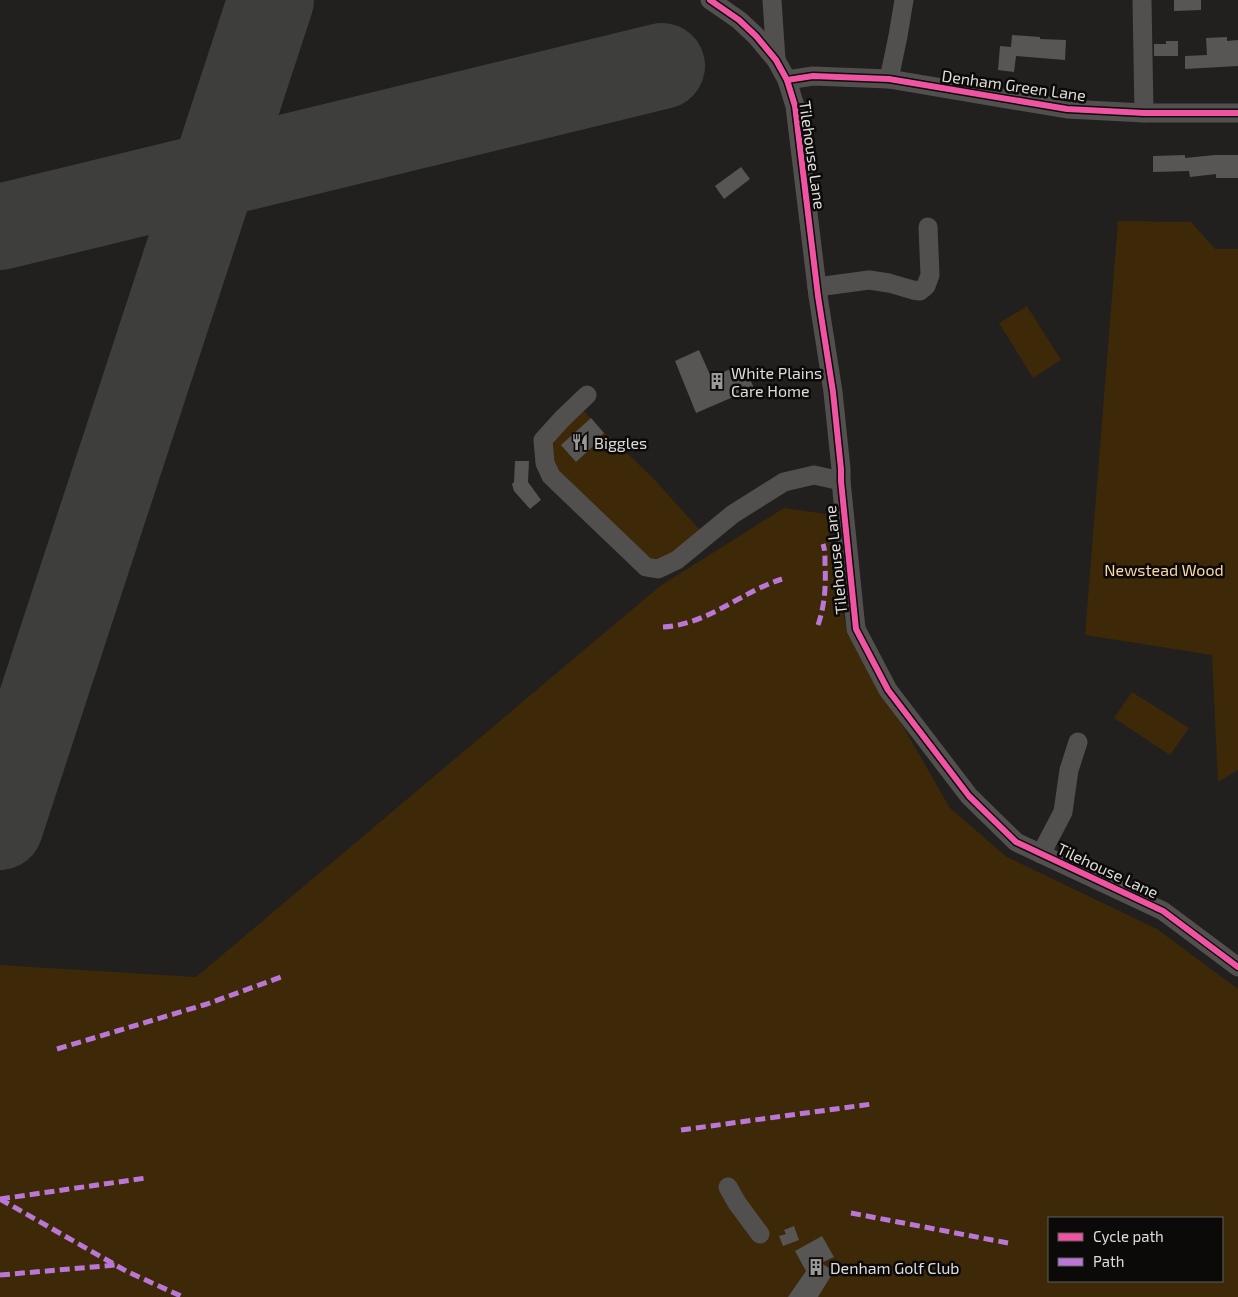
<svg xmlns="http://www.w3.org/2000/svg" width="1238" height="1297" font-family="'Exo 2',sans-serif">
<style>
.green{fill:#3d2808;fill-rule:evenodd}
.lines{fill:none;stroke-linecap:round;stroke-linejoin:round}
.runway{stroke:#3e3e3c;stroke-width:86}
.building{fill:#575654}
.minor{stroke:#51504f;stroke-width:19}
.quiet{stroke:#ba77d6;stroke-width:5;stroke-dasharray:10 5;stroke-linecap:butt}
.cycleway-casing{stroke:#0b0a09;stroke-width:9}
.cycleway{stroke:#f153a3;stroke-width:6}
.labels{text-anchor:middle;dominant-baseline:central;stroke-width:5;stroke-linejoin:round;paint-order:stroke}
.street-label{font-size:16px;fill:#dedcda;stroke:#0b0a09}
.poi-label{font-size:16px;fill:#dedcda;stroke:#0b0a09;text-anchor:start}
.park-label{font-size:16px;fill:#fbd7aa;stroke:#0b0a09}
</style>
<rect width="100%" height="100%" fill="#21201e"/>
<g class="green">
<path d="M1118,221L1191,222L1215,249H1238V770L1218,782L1212,655L1085,635Z"/>
<path d="M1027,306L1061,360L1033,378L999,323Z"/>
<path d="M584,411L604,433L608,435L653,478L700,530L668,555L657,560L645,562L552,472V435Z"/>
<path d="M784,508L826,514L846,627L950,808L1007,857L1157,929L1238,989V1297H0V965L196,977L660,586ZM1049,1218H1222V1281H1049Z"/>
<path d="M1132,692L1189,728L1170,755L1114,718Z"/>
</g>
<g class="lines">
<g class="runway">
<path d="M0,227L662,66"/>
<path d="M0,827L271,0"/>
</g>
</g>
<g class="building">
<path d="M1174,0H1201V10L1174,11Z"/>
<path d="M1012,35L1040,37V39L1066,40L1065,60L1016,56L1014,72L998,70L1000,46L1011,47Z"/>
<path d="M1227,37V41L1238,40V66L1185,69V56L1207,55L1206,38Z"/>
<path d="M1166,41H1178V56H1154V44H1166Z"/>
<path d="M1185,155V158L1215,155H1238V178H1216V174L1190,177L1189,171L1153,172V156Z"/>
<path d="M741,167L750,179L724,199L715,186Z"/>
<path d="M699,350L711,377L738,366L741,373L746,371L754,388L696,413L675,361Z"/>
<path d="M591,418L604,433L598,438L600,440L576,462L561,445Z"/>
<path d="M515,461H529L528,482L541,500L530,509L514,491L512,484L514,482Z"/>
<path d="M794,1226L799,1240L783,1246L779,1236L786,1234L784,1230Z"/>
<path d="M822,1236L834,1257L821,1263L834,1271L818,1297H788L806,1271L795,1251Z"/>
</g>
<g class="lines">
<g class="minor">
<path d="M710,0L739,20L756,36L776,60L787,80L795,106L818,296L833,392L841,469V481L856,629L888,690L969,796L1016,842L1163,911L1238,967"/>
<path d="M772,0L776,60"/>
<path d="M1142,0L1144,113"/>
<path d="M889,79L898,36L904,0"/>
<path d="M787,80L813,76L889,79L1067,109L1144,113H1238"/>
<path d="M817,287L869,280L889,283L913,290L920,291L926,286L930,275L928,227"/>
<path d="M587,395L562,419L543,440L545,463L551,476L646,567L658,569L677,560L733,514L784,482L814,475L841,481"/>
<path d="M1041,854L1063,812L1069,770L1078,742"/>
<path d="M728,1187L737,1203L760,1234"/>
</g>
<g class="quiet">
<path d="M818,625C825,605 826,585 825,563C825,556 825,550 823,544"/>
<path d="M663,627C707,625 741,592 782,579"/>
<path d="M57,1049L207,1004L284,976"/>
<path d="M681,1130L872,1104"/>
<path d="M0,1199L126,1271L183,1297"/>
<path d="M0,1199L146,1178"/>
<path d="M851,1213L1008,1243"/>
<path d="M0,1275L116,1265"/>
</g>
<g class="cycleway-casing">
<g id="cycleway">
<path d="M710,0L739,20L756,36L776,60L787,80L795,106L818,296L833,392L841,469V481L856,629L888,690L969,796L1016,842L1163,911L1238,967"/>
<path d="M787,80L813,76L889,79L1067,109L1144,113H1238"/>
</g>
</g>
<use href="#cycleway" class="cycleway"/>
</g>
<defs>
<g id="building-bare" transform="scale(1.35)"><path d="M-4-6H4V6H1V3H-1V6H-4ZM-2.5-4.3h1.7v1.8h-1.7ZM.8-4.3h1.7v1.8H.8ZM-2.5-1h1.7V.8h-1.7ZM.8-1h1.7V.8H.8Z" fill="#9c9a98" stroke="#0b0a09" stroke-width="2.5" paint-order="stroke"/></g>
<g id="restaurant-bare" transform="scale(1.35)"><path d="M-5-6h1v4h1v-4h1v4h1v-4h1v5L-1.5 .5V6h-2V.5L-5-1ZM5-6V6H3V1.5H1.5Q1.5-4 5-6Z" fill="#9c9a98" stroke="#0b0a09" stroke-width="2.5" paint-order="stroke"/></g>
</defs>
<g fill-rule="evenodd">
<use href="#building-bare" x="717" y="381"/>
<use href="#restaurant-bare" x="580" y="442"/>
<use href="#building-bare" x="816" y="1267"/>
</g>
<g class="labels">
<g class="street-label">
<text transform="translate(1014 85) rotate(8)">Denham Green Lane</text>
<text transform="translate(813 155) rotate(82)">Tilehouse Lane</text>
<text transform="translate(835 560) rotate(-96)">Tilehouse Lane</text>
<text transform="translate(1108 870) rotate(25)">Tilehouse Lane</text>
</g>
<g class="poi-label">
<text x="731" y="372">White Plains<tspan x="731" dy="18">Care Home</tspan></text>
<text x="594" y="442">Biggles</text>
<text x="830" y="1267">Denham Golf Club</text>
</g>
<g class="park-label">
<text x="1164" y="569">Newstead Wood</text>
</g>
</g>
<rect x="1048" y="1217" width="175" height="65" fill="#0b0a09" stroke="#5f5e5d"/>
<rect x="1058" y="1233" width="25" height="8" fill="#f153a3" stroke="#5f5e5d"/>
<text x="1093" y="1242" font-size="15" fill="#dedcda">Cycle path</text>
<rect x="1058" y="1258" width="25" height="8" fill="#ba77d6" stroke="#5f5e5d"/>
<text x="1093" y="1267" font-size="15" fill="#dedcda">Path</text>
</svg>
